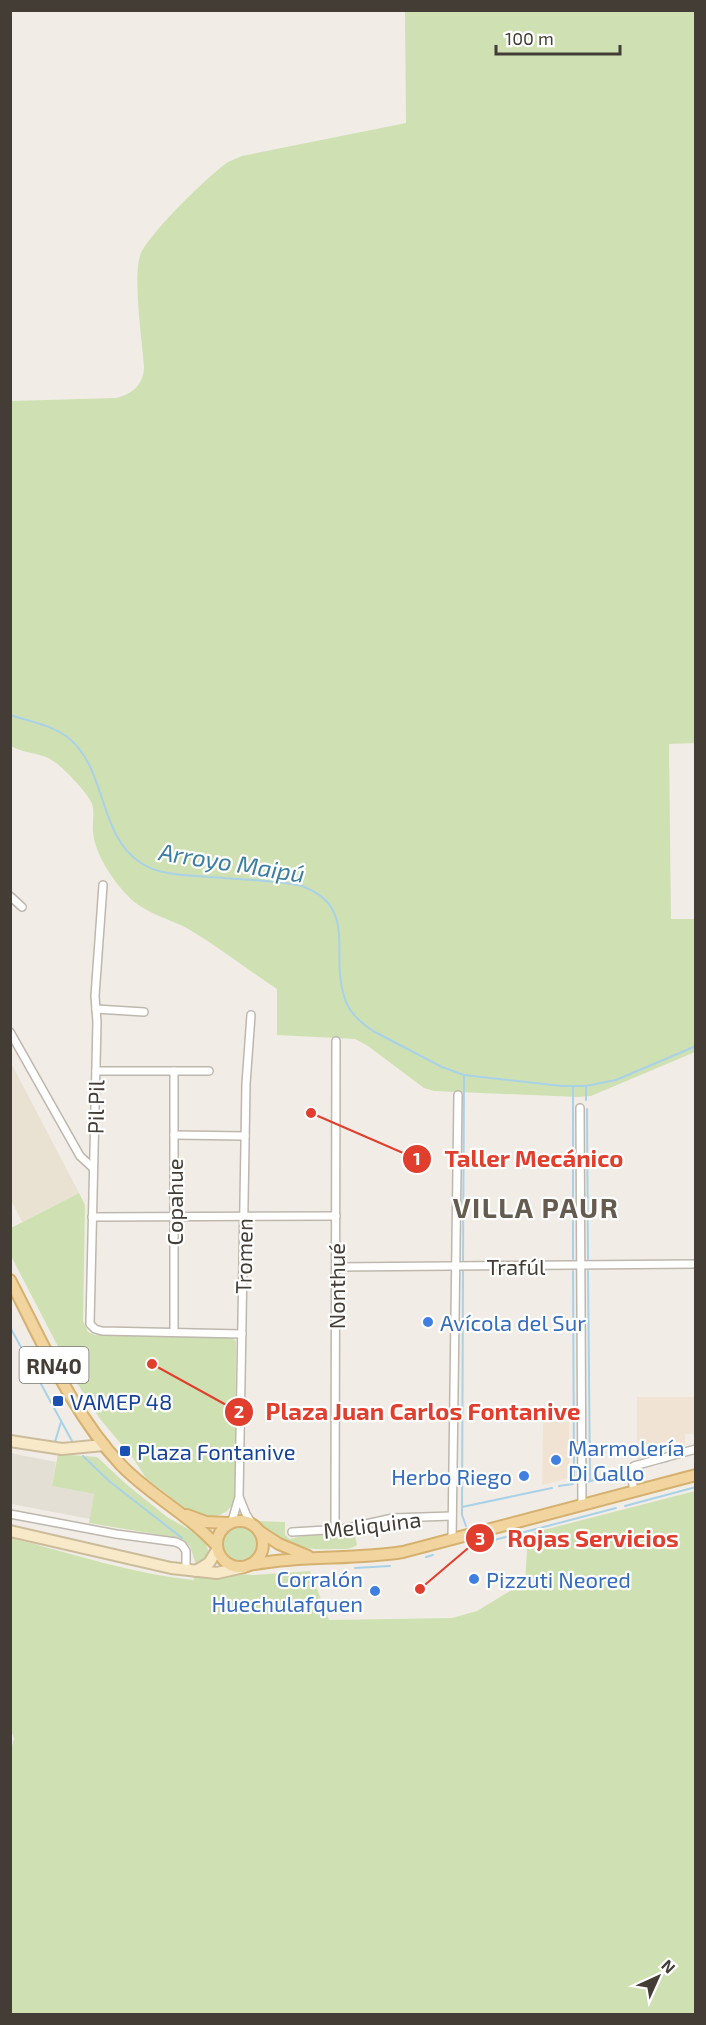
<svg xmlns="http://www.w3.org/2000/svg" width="706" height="2025" font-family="'Exo 2',sans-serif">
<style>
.residential{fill:#e4dfd5}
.commercial{fill:#f1e3d4}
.education{fill:#e9e1d2}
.green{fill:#cfe1b3}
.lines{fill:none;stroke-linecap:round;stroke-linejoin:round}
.stream{stroke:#a9d1e7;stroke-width:2}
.street-casing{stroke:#beb7ad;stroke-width:10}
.secondary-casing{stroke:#ccbc9b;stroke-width:14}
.primary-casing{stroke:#d5b170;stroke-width:14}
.street{stroke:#fff;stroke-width:7}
.secondary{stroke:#f8eac9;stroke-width:10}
.primary{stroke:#f2d59e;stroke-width:10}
.shop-dot{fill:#3f7fe0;stroke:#fff;stroke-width:2}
.transit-dot{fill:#1a4fb4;stroke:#fff;stroke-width:2}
.labels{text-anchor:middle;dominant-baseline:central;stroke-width:4.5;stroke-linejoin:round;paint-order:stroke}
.shield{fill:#fff;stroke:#7b7772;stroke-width:1.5}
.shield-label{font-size:21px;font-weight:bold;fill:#433d36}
.street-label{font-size:22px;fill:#433d36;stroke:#fff}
.shop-label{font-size:22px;fill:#366cbe;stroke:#fff;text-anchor:start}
.transit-label{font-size:22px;fill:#164399;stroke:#fff;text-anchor:start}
.water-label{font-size:24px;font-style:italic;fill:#3c7da2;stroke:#fff}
.district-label{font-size:28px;font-weight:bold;letter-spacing:1.5px;fill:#655b4f;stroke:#fff}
.leader{fill:none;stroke:#e13e2d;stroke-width:2}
.callout-dot{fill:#e13e2d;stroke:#fff;stroke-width:2}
.mark-label{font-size:18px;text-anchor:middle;font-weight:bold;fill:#fff}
.callout-label{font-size:24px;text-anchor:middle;font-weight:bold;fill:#e13e2d;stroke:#fff;stroke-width:4.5;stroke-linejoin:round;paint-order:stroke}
</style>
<rect width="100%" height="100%" fill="#f1ede6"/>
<path class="residential" d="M10,1453L56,1462L52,1486L94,1494L90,1519L11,1504Z"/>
<g class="commercial">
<path d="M637,1397H695V1434H685V1447L681,1448L680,1442H662L661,1453L637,1460Z"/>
<path d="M543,1422H569V1478L542,1485Z"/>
</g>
<path class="education" d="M10,1061L79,1193L22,1222L11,1200Z"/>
<g class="green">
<path d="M405,11H695L696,743L669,744L671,919H695V1052L591,1096L578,1097L434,1091L424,1088L368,1046L355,1039L277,1035V989C248,970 220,948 190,930C170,918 144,914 127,895C112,879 95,854 93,832C92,822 95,813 92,804C89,794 63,767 53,761C41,752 24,754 11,746V401L116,398C133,394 144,384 144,366C142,340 133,278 140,256C146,236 209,175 228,162L242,156L406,123Z"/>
<path d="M79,1193L85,1205L83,1321L88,1332L95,1335L232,1338L236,1341L235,1496L234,1503L227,1511L220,1515L208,1517L185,1508L146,1478L133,1458L100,1419L77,1383L11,1256V1228Z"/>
<path d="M58,1454L97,1457L126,1484L167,1517L197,1534L205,1541L209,1553L202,1562L196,1565L190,1546L179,1538L89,1523L94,1494L52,1486Z"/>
<path d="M695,1491V2014H11L10,1753L14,1739L10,1727L11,1538C71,1553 132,1574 194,1580L195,1571L254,1575L310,1571L329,1620L452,1618L477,1611L525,1582L528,1534Z"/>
<path d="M255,1521L285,1522V1535L290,1539C310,1532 333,1538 354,1531L357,1545C350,1550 342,1549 334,1549C298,1551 282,1542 255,1521Z"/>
<circle cx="240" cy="1543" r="17"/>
</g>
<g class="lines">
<g class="stream">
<path d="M10,715C29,721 50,725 66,736C108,767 97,835 141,863C161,876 186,875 208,877C238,879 269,880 299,885C359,905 330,953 344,996C348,1012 360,1022 373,1031L442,1067L464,1075L562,1086H586L616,1080L696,1046"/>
<path d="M573,1086V1259"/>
<path d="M586,1086V1100"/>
<path d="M587,1109L588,1259"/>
<path d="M463,1261L464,1075"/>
<path d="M463,1271L462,1515L466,1526"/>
<path d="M588,1271L590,1481"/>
<path d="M10,1327L72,1441"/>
<path d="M54,1445L61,1422"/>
<path d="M83,1456L109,1481L182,1538"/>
<path d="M659,1463L668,1461"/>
<path d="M635,1470L651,1465"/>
<path d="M587,1482L628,1471"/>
<path d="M559,1486L573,1484L574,1475L573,1271"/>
<path d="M625,1506L696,1487"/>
<path d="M462,1507L552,1488"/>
<path d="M479,1544L616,1508"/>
<path d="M426,1557L433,1555"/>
<path d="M355,1568L390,1566"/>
</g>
<g class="street-casing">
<g id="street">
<path d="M103,885L95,996L97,1022L90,1324L95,1329L102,1331L242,1334"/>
<path d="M10,896L22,907"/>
<path d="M96,1009L144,1012"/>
<path d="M10,1032L80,1156L93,1168"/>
<path d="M96,1071H209"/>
<path d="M174,1071V1332"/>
<path d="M580,1108L582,1506"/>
<path d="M174,1135L245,1136"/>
<path d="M92,1217L336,1216"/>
<path d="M336,1267L696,1264"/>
<path d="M634,1492L631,1472L634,1466L696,1449"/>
<path d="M240,1499L246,1514L252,1524"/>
<path d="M10,1514L116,1534L176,1542L182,1545L186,1551V1570"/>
<path d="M232,1521L239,1497L246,1084L251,1015"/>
<path d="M335,1530L336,1041"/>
<path d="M292,1532L343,1529L393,1518L452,1516"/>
<path d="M452,1540L458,1095"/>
</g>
</g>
<g class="secondary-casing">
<g id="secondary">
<path d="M10,1441L62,1449L104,1445"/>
<path d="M10,1531L171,1568L217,1573L244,1567"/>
<path d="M196,1571L209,1563L217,1550"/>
</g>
</g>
<g class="primary-casing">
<g id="primary">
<path d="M10,1280C43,1343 72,1413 121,1465C150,1495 188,1514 216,1545"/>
<path d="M187,1515L206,1522L228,1523"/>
<circle cx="240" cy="1544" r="23"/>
<path d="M259,1531L279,1544L308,1556"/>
<path d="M249,1565C300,1555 352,1560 403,1552L696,1475"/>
</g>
</g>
<use href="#street" class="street"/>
<use href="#secondary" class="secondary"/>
<use href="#primary" class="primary"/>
</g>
<g class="shop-dot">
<circle cx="428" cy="1322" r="6"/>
<circle cx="556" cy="1460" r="6"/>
<circle cx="524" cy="1476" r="6"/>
<circle cx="474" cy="1579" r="6"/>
<circle cx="375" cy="1591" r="6"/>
</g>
<g class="transit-dot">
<rect x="52" y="1395" width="12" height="12" rx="3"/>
<rect x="119" y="1445" width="12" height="12" rx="3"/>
</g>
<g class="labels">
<rect class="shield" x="19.5" y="1347" width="69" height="36" rx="4.5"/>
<g class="shield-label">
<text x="54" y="1365">RN40</text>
</g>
<g class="street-label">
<text transform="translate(95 1107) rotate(-89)">Pil Pil</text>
<text transform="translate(174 1202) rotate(-90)">Copahue</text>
<text transform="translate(243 1256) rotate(-89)">Tromen</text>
<text x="516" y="1266">Trafúl</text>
<text transform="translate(336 1286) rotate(-90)">Nonthué</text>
<text transform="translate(372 1524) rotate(-7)">Meliquina</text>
</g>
<g class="shop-label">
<text x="440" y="1322">Avícola del Sur</text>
<text x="568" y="1447">Marmolería<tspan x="568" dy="25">Di Gallo</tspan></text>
<text x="512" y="1476" text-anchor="end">Herbo Riego</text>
<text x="363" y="1578" text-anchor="end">Corralón<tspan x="363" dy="25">Huechulafquen</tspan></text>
<text x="486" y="1579">Pizzuti Neored</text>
</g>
<g class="transit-label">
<text x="70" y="1401">VAMEP 48</text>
<text x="137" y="1451">Plaza Fontanive</text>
</g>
<g class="water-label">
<text transform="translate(232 862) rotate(9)">Arroyo Maipú</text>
</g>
<g class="district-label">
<text x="536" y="1207">VILLA PAUR</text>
</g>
</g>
<path class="leader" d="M311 1113L417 1159M152 1364L239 1412M420 1589L480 1538"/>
<g class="callout-dot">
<circle cx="311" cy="1113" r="6"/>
<circle cx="152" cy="1364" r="6"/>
<circle cx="420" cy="1589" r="6"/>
<circle cx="417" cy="1159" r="15"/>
<circle cx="239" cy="1412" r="15"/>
<circle cx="480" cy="1538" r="15"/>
</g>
<g class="mark-label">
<text x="417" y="1165">1</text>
<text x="239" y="1418">2</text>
<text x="480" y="1545">3</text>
</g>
<g class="callout-label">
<text x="534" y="1167">Taller Mecánico</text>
<text x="423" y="1420">Plaza Juan Carlos Fontanive</text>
<text x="593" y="1547">Rojas Servicios</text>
</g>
<rect width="706" height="2025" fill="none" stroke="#433d36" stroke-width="24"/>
<g transform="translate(658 1977) rotate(45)" stroke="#ffffff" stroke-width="4.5" paint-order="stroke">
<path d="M0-4.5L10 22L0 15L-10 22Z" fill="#433d36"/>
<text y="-9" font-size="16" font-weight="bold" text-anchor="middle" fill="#433d36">N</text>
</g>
<path d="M496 45v9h124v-9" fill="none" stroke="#433d36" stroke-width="3"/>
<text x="505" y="45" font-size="18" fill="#433d36" stroke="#ffffff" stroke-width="4.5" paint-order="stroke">100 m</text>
</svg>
